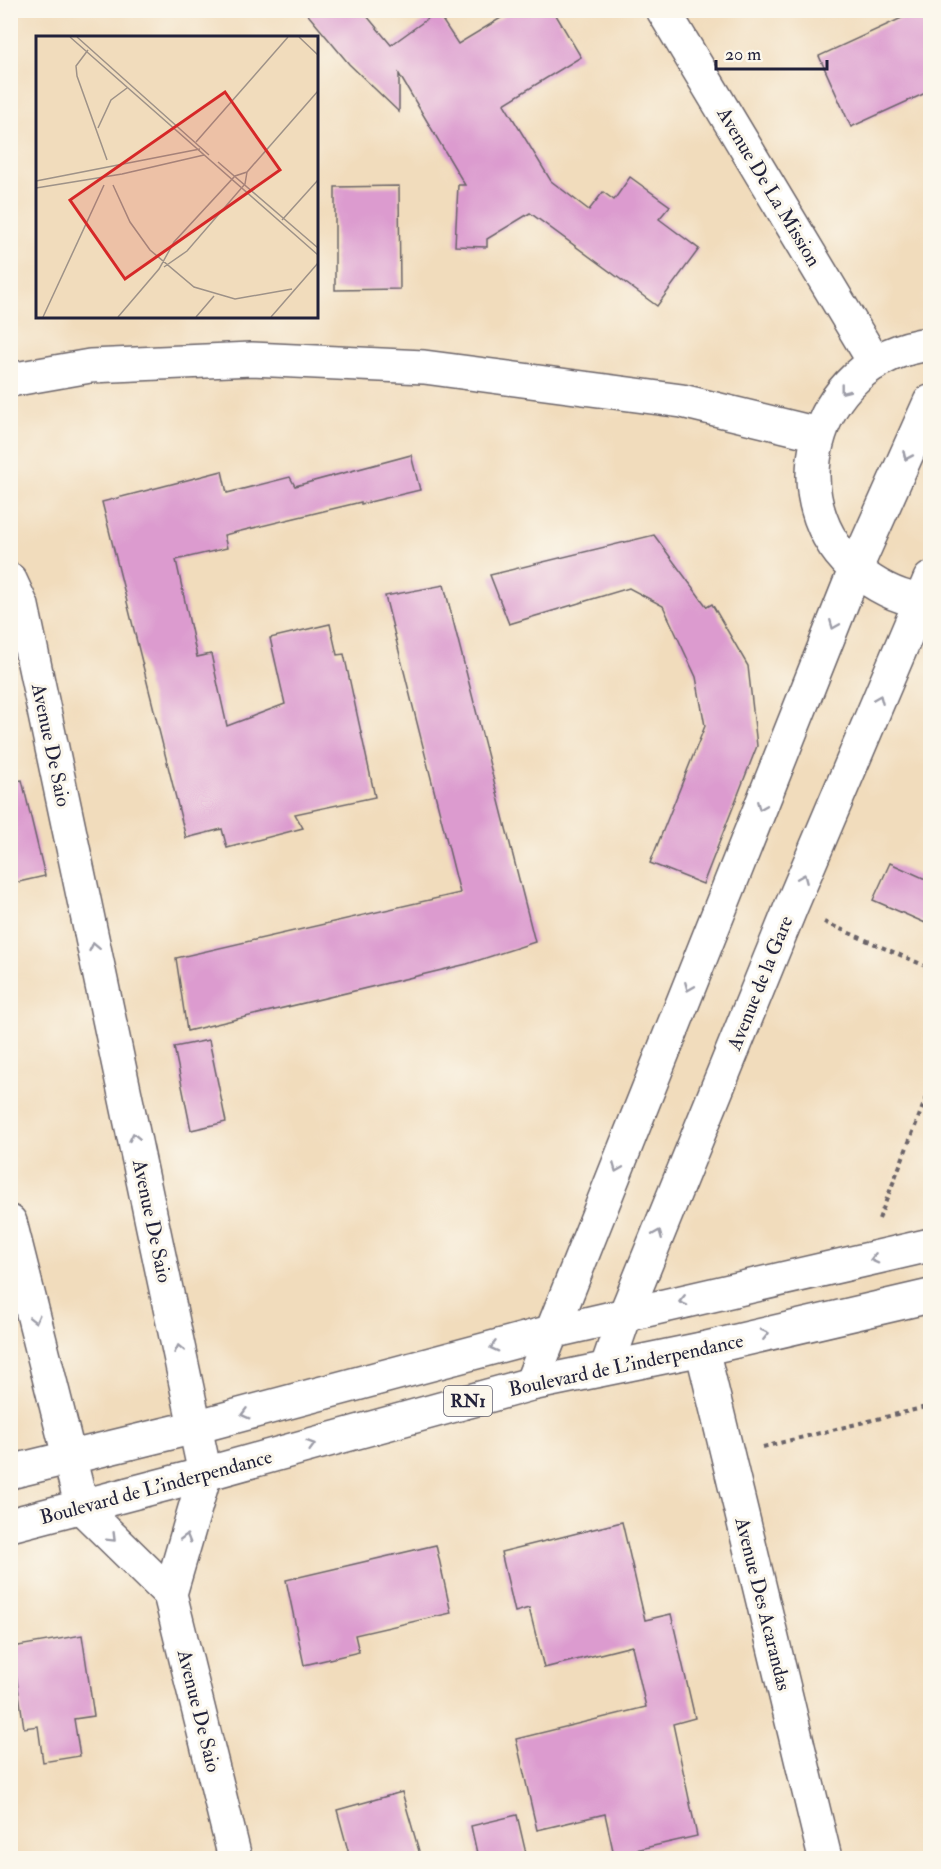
<svg xmlns="http://www.w3.org/2000/svg" width="941" height="1869" font-family="'IM FELL Double Pica',serif">
<style>
.building{fill:#dc9bcf}
.lines{fill:none;stroke-linecap:round;stroke-linejoin:round}
.street-casing{stroke:#6a6368;stroke-width:36}
.highway-casing{stroke:#6a6368;stroke-width:36}
.path{stroke:#6a6368;stroke-width:4;stroke-dasharray:4.5 4.5;stroke-linecap:butt}
.street{stroke:#fff;stroke-width:33}
.highway{stroke:#fff;stroke-width:33}
.oneway{stroke:#9c9ca7}
.labels{text-anchor:middle;dominant-baseline:central;stroke-width:6;stroke-linejoin:round;paint-order:stroke}
.shield{fill:#fbf7ec;stroke:#636270;stroke-width:1.5}
.shield-label{font-size:18px;font-weight:bold;fill:#22223b}
.street-label{font-size:20px;fill:#22223b;stroke:#fbf7ec}
.inset-road{fill:none;stroke:#9e9288;stroke-width:1.5}
.view{fill:#d62828;fill-opacity:0.15;stroke:#d62828;stroke-width:3}
.inset-edge{fill:none;stroke:#22223b;stroke-width:3}
</style>
<rect width="100%" height="100%" fill="#fbf7ec"/>
<filter id="ink" filterUnits="userSpaceOnUse"><feTurbulence type="fractalNoise" baseFrequency=".0167" numOctaves="2"/><feDisplacementMap in="SourceGraphic" scale="12" xChannelSelector="R" yChannelSelector="G"/><feConvolveMatrix kernelMatrix="1 2 1 2 8 2 1 2 1" color-interpolation-filters="sRGB"/></filter>
<filter id="wash" filterUnits="userSpaceOnUse"><feTurbulence type="fractalNoise" baseFrequency=".008" numOctaves="4" result="noise"/><feDisplacementMap in="SourceGraphic" scale="24" xChannelSelector="R" yChannelSelector="G"/><feGaussianBlur stdDeviation="1.35" result="paint"/><feColorMatrix in="noise" values="0 0 0 0 0 0 0 0 0 0 0 0 0 0 0 0 0 1.4 0 .05"/><feComposite in="paint" operator="in"/></filter>
<g filter="url(#wash)">
<rect width="100%" height="100%" fill="#f1dcbc"/>
<g id="blocks">
<g class="building">
<path d="M304,10H362L391,45L437,12L458,44L514,10H553L581,57L504,104L551,181L589,210L603,192L614,200L630,177L670,206L659,219L699,249L657,306L530,213L487,239V247L455,246L458,185H465L399,74V112L349,64Z"/>
<path d="M919,10H930V91L851,127L819,56Z"/>
<path d="M399,186L400,289L335,290V187Z"/>
<path d="M411,455L420,490L361,504V502L224,535L227,548L176,560L197,657L211,654L227,726L285,704L270,638L330,624L337,655L344,654L375,797L295,814L303,828L227,848L222,829L186,838L102,502L222,471L227,493L290,477L295,486Z"/>
<path d="M654,535L707,607L712,604L748,666L757,746L703,884L650,863L705,726L696,677L663,606L629,588L509,624L490,575Z"/>
<path d="M444,585L535,942L467,964L187,1031L176,958L460,893L385,596Z"/>
<path d="M22,780L45,876L10,884V782Z"/>
<path d="M890,863L930,881V925L873,900Z"/>
<path d="M209,1040L226,1122L191,1130L174,1047Z"/>
<path d="M622,1522L645,1620L671,1614L695,1718L673,1724L697,1836L614,1855L605,1814L537,1830L516,1739L646,1707L632,1646L544,1668L529,1608L515,1612L501,1552Z"/>
<path d="M436,1545L451,1613L355,1635L359,1652L304,1665L286,1580Z"/>
<path d="M82,1635L94,1716L74,1719L80,1756L43,1762L38,1726L24,1728L12,1647Z"/>
<path d="M402,1792L421,1858H350L337,1810Z"/>
<path d="M517,1815L527,1858H478L471,1826Z"/>
</g>
</g>
</g>
<g filter="url(#ink)">
<use href="#blocks" fill-opacity="0" stroke="#6a6368" stroke-width="1.5"/>
<g class="lines">
<g class="street-casing">
<g id="street">
<path d="M663,10L875,363"/>
<path d="M930,344C810,358 769,514 871,581C888,592 910,601 930,601"/>
<path d="M10,380L90,366L252,359L424,367L682,401L818,434"/>
<path d="M10,580L22,606L205,1474L170,1594L235,1858"/>
<path d="M10,1222L82,1508L170,1594"/>
<path d="M702,1349L825,1858"/>
<path d="M607,1367L625,1315L791,907L930,579"/>
<path d="M531,1384L855,570L930,402"/>
</g>
</g>
<g class="highway-casing">
<g id="highway">
<path d="M10,1472L195,1427L551,1332L930,1245"/>
<path d="M10,1525L205,1474L531,1384L702,1349L930,1296"/>
</g>
</g>
<g class="path">
<path d="M824,922L930,968"/>
<path d="M879,1219L930,1088"/>
<path d="M763,1447L930,1406"/>
</g>
<use href="#street" class="street"/>
<use href="#highway" class="highway"/>
</g>
<defs><path id="oneway-chevron" d="M-2-3.5L2.5 0L-2 3.5" fill="none" stroke-width="1.6" stroke-linecap="round" stroke-linejoin="round" transform="scale(1.5)"/></defs>
<g class="oneway">
<use href="#oneway-chevron" transform="translate(844 390) rotate(128)"/>
<use href="#oneway-chevron" transform="translate(907 456) rotate(114)"/>
<use href="#oneway-chevron" transform="translate(834 625) rotate(112)"/>
<use href="#oneway-chevron" transform="translate(879 699) rotate(-67)"/>
<use href="#oneway-chevron" transform="translate(761 806) rotate(112)"/>
<use href="#oneway-chevron" transform="translate(803 878) rotate(-67)"/>
<use href="#oneway-chevron" transform="translate(94 947) rotate(-102)"/>
<use href="#oneway-chevron" transform="translate(689 987) rotate(112)"/>
<use href="#oneway-chevron" transform="translate(134 1137) rotate(-102)"/>
<use href="#oneway-chevron" transform="translate(617 1168) rotate(112)"/>
<use href="#oneway-chevron" transform="translate(658 1234) rotate(-68)"/>
<use href="#oneway-chevron" transform="translate(874 1259) rotate(166)"/>
<use href="#oneway-chevron" transform="translate(683 1301) rotate(167)"/>
<use href="#oneway-chevron" transform="translate(35 1319) rotate(76)"/>
<use href="#oneway-chevron" transform="translate(765 1334) rotate(-13)"/>
<use href="#oneway-chevron" transform="translate(494 1347) rotate(165)"/>
<use href="#oneway-chevron" transform="translate(179 1349) rotate(-102)"/>
<use href="#oneway-chevron" transform="translate(245 1414) rotate(165)"/>
<use href="#oneway-chevron" transform="translate(311 1445) rotate(-16)"/>
<use href="#oneway-chevron" transform="translate(112 1538) rotate(45)"/>
<use href="#oneway-chevron" transform="translate(186 1538) rotate(-74)"/>
</g>
</g>
<g class="labels">
<rect class="shield" x="444" y="1386" width="48" height="30" rx="4.5"/>
<g class="shield-label">
<text x="468" y="1401">RN1</text>
</g>
<g class="street-label">
<text transform="translate(769 187) rotate(59)">Avenue De La Mission</text>
<text transform="translate(51 745) rotate(78)">Avenue De Saio</text>
<text transform="translate(760 983) rotate(-68)">Avenue de la Gare</text>
<text transform="translate(152 1221) rotate(78)">Avenue De Saio</text>
<text transform="translate(626 1365) rotate(-12)">Boulevard de L'inderpendance</text>
<text transform="translate(156 1487) rotate(-15)">Boulevard de L'inderpendance</text>
<text transform="translate(763 1604) rotate(76)">Avenue Des Acarandas</text>
<text transform="translate(199 1711) rotate(76)">Avenue De Saio</text>
</g>
</g>
<g transform="translate(36 36)">
<rect width="282" height="282" fill="#f1dcbc"/>
<path class="inset-road" d="M34,1L282,219M41,1L173,119M263,1L282,19M52,14L40,30L41,40L71,124M62,92L75,64L91,52M160,106L252,1M182,126L282,212M0,145L164,113M77,149L94,186L114,214L158,251L199,263L256,253M0,152L86,138L168,119M246,184L282,144M128,231L151,215L209,148L211,136M7,281L68,149M82,281L123,233L138,206L199,140L211,136L282,55M160,281L178,260M235,281L282,227"/>
<path class="view" d="M189,56L244,134L89,243L34,164Z"/>
<rect width="282" height="282" class="inset-edge"/>
</g>
<rect width="941" height="1869" fill="none" stroke="#fbf7ec" stroke-width="36"/>
<path d="M716 60v9h111v-9" fill="none" stroke="#22223b" stroke-width="3"/>
<text x="725" y="60" font-size="18" fill="#22223b" stroke="#fbf7ec" stroke-width="4.5" paint-order="stroke">20 m</text>
</svg>
